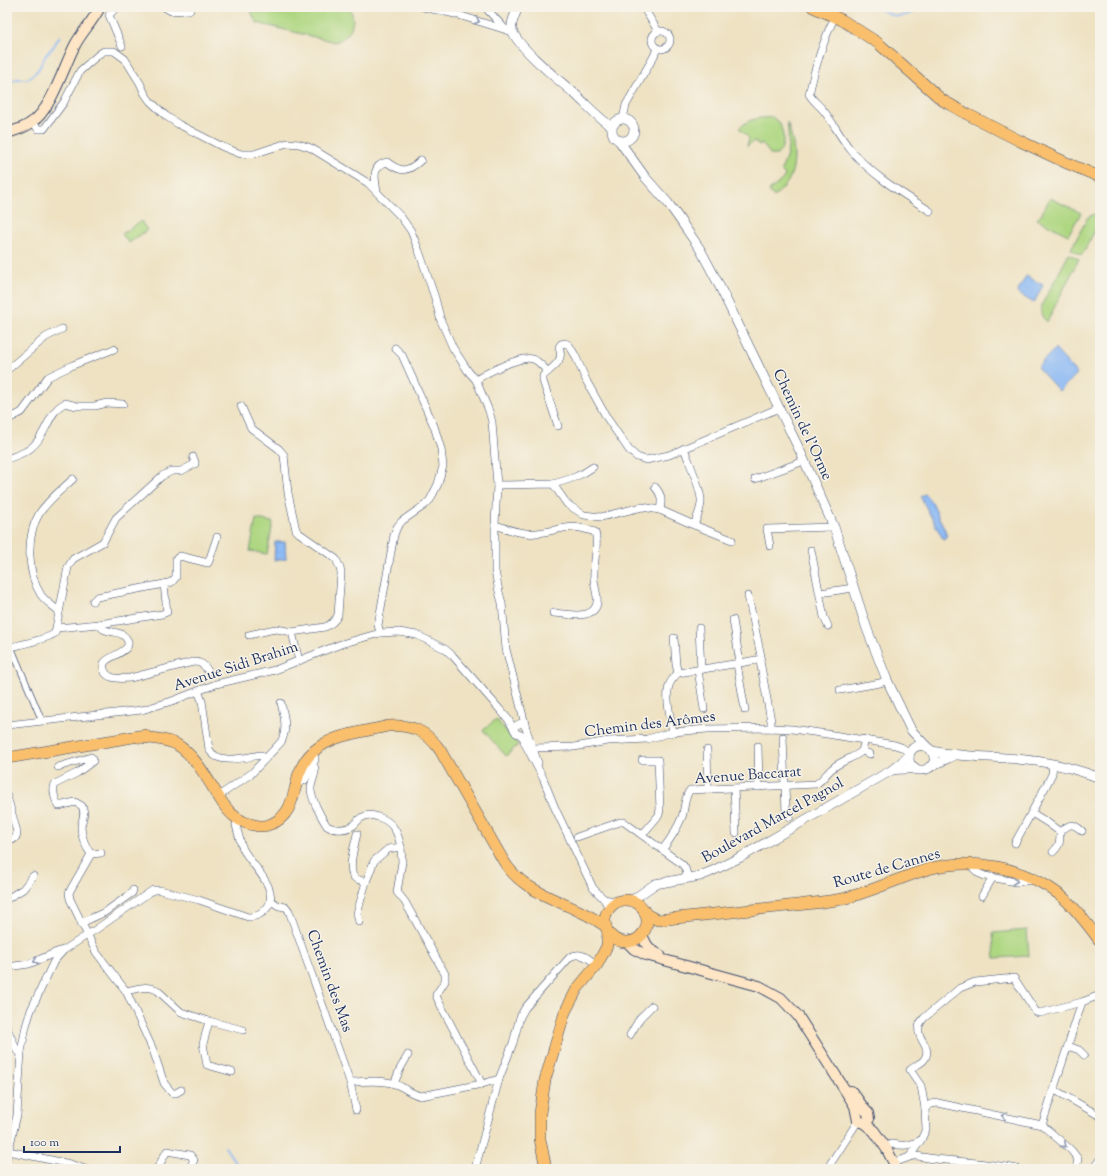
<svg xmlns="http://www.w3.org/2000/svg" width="1107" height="1176" font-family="'Sorts Mill Goudy',serif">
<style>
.green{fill:#aed781;stroke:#648370}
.water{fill:#89b8f4;stroke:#5274a9}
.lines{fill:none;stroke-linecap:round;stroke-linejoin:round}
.stream{stroke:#89b8f4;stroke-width:2}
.pedestrian-casing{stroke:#3b4a6d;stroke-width:7}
.minor-casing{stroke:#3b4a6d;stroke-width:8}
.tertiary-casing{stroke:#3b4a6d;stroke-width:10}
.secondary-casing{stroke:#3b4a6d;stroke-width:12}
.primary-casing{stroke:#3b4a6d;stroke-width:12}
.pedestrian{stroke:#fff;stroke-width:5.5}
.minor{stroke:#fff;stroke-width:7}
.tertiary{stroke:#fff;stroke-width:9}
.secondary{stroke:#fde5c5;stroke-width:10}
.primary{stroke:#f9bf6d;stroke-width:11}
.oneway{stroke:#8d97ae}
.labels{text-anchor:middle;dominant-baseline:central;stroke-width:3;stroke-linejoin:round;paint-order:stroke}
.street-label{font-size:15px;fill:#1b2f5e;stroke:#f7f3e8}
</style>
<rect width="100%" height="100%" fill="#f7f3e8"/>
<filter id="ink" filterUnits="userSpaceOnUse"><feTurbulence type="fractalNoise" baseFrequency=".025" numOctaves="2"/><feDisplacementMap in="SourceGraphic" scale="8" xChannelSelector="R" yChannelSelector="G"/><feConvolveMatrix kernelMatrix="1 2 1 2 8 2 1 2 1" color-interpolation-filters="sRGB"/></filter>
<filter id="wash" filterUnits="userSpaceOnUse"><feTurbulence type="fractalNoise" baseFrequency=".012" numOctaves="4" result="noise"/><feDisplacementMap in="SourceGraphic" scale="16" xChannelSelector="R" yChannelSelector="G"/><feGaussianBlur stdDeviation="0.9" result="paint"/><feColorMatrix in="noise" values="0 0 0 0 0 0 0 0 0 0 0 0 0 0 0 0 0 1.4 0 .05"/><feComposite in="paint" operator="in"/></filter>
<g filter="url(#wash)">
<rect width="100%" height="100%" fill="#eee2c3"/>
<g class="green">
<path d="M250,7H349C358,22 350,37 335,42L257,23L252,14Z"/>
<path d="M772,117L779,122C784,133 786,146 777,155H771L762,143L759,145L754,141L747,146L749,138L739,128C752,117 756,119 772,117Z"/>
<path d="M787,122C793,138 797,158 791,175C788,184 780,191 774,197L769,191L783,179L785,175L781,170C790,152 789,141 787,122Z"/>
<path d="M1050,198L1081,213L1068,235L1037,219L1040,215H1041Z"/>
<path d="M1096,213H1100V221L1082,255L1071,249L1088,217Z"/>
<path d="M141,221L147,230L129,243L122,234Z"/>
<path d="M1069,254L1079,259L1047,322C1042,317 1040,314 1041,306Z"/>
<path d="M256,519L273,522L267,554L250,551Z"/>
<path d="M496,719L518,745L506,756L483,730Z"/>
<path d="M1027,930L1029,956L995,958L993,933Z"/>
</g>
<g class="water">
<path d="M1026,276L1043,285L1034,303L1017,293Z"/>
<path d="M1055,349L1077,374L1059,391L1037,367Z"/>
<path d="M925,494L932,503L947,534L946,537L943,539L921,498V496Z"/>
<path d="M275,542H285L286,559L274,560Z"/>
</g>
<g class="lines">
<g class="stream">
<path d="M877,7C882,10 891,16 897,16C907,17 917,10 927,7"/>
<path d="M952,7H967"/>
<path d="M7,83L17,79H28L38,70L46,55L53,47L60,36"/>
<path d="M225,1147L240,1169"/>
</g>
</g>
</g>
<g filter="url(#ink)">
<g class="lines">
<g class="pedestrian-casing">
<path id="pedestrian" d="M11,647L42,721"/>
</g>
<g class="minor-casing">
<g id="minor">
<path d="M117,7L109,15L122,46"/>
<path d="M164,7L171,11L190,10"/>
<path d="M423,7L455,14L513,32"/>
<path d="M485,7L506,30"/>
<path d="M643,7L658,31"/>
<path d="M835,16C823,41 815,67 809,94C813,101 818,104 823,110C833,122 840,137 850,149C871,175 902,193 930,211"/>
<circle cx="661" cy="40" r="9"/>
<path d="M623,119L626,105L654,56L657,48"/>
<path d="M33,122L38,129H44L64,102L80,71L99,54L104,51H114L125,59L140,83L145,94L150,101L166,116L178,124L223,147L241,154H254L287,143L299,144L311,148L368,183L401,217L411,231L419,251L435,298L441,321L453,348L468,371L476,380L489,411L492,422L497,485L495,525V571L499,592L502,603L506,649L526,728"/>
<path d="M377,192C375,178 371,166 387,162C401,173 408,172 421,160"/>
<path d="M7,370L46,337L62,329"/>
<path d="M476,380C486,373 521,355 533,359C539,361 544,368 548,372"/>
<path d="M241,406L251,428L279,449L284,455L288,493L296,530L299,533L336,559L340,568L341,573L338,615C335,621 332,624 325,627L292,632L277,629L270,630L249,635"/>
<path d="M7,420L22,412L48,377L73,365L114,349"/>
<path d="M558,426L543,381V376C552,367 565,362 559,347L561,344L565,343L569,345L575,355L587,382L607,418L629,450L637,457L646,460L669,455L779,408"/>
<path d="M684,448C689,463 699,483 701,499C702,508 697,517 694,525"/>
<path d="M7,459C15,456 26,453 32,447C47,435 48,411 65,403L77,406H95L107,403L123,404"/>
<path d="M755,479L804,461"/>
<path d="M553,484C568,480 581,476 593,467"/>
<path d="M497,485L553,484L567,504L584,515L601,517L642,507L660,510L694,525L732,540"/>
<path d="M655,487C662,495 662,500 660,510"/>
<path d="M495,525C508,529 523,535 537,533C563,530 568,522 595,532C599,544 594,559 594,572C593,581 596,589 597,597C600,622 568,614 553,613"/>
<path d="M770,546L767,529L834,527"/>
<path d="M811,550L824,617L828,626"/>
<path d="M820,593L853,588"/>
<path d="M748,596L761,656L760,661L771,721V728"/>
<path d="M93,601L97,597L164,584"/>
<path d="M59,611C53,606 46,602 41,595C27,573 26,536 39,514C48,500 61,490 73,479"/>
<path d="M733,620L740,663"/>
<path d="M99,624C104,635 120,629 126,638C136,651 109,655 104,663C101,680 119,679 130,678L193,662C200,662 204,664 208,671"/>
<path d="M57,628L99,624L162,614L167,612L164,584L172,582L176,577V559L180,556L208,563L209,561L217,537"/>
<path d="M699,628L701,670"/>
<path d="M292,632L299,661"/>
<path d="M380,633L378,625L394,535L397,527L402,521L425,505L430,500L438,484L443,466L441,449L434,426L402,355L395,348"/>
<path d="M674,638L676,665L678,673"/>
<path d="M7,648C18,645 49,639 55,633L68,567L73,559L103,542L116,518L162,476L172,471H181L195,464V462L193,457"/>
<path d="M737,664L745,710"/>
<path d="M698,670L704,709"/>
<path d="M840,690L880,683L887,680"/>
<path d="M198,691L202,701L209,749C217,766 246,757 261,755L265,759"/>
<path d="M7,725L142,710L172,701L216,684L275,670L341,644L380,633L399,632L417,635L445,649L453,656L489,697L508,719L516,733L521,735"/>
<path d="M517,725L521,723L525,726L538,763"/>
<path d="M673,732C671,719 665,698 669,686C670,681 674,677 678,673L740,663L756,660L760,661"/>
<path d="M522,737L526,740L533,748L574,747L608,741L647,739L673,732L707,729L771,728L792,729L827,734L895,745L901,747L910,753"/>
<path d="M783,737L786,812L790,817"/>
<path d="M524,742L543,778L555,808L593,888L604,899L619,902"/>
<path d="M758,746L759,787"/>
<path d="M707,750L708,789"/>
<path d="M862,751L870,754"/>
<path d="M312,765L315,768C316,774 312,780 311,787C310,797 321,817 327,826C335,831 346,830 354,825C357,822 359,818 363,817C368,814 373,815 378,817C393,821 398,833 401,847"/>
<path d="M58,767L91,757L93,759V761L77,773L55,784C52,791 55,801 59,806L75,802L82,806C86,814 82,819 81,827C81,836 86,848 91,854L101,853"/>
<path d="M296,785L305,780L315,760V757L312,752"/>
<path d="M734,788L736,833"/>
<path d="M223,793L252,773L281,742C288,729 284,716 281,703"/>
<path d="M7,796L17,832C17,839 13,840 7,842"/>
<path d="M1032,813L1048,823L1060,832C1069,824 1072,822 1082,831"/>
<path d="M357,834C355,844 347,868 354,877C356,880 362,880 366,882"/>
<path d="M642,835L659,815L660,809L658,760H642"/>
<path d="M577,837L620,822H624L682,864L685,868L688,878"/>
<path d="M1015,843L1048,782L1052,774L1053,764"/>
<path d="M662,850C670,840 677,829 682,817C685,808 684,797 690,790L816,784C824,779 827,772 834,767C843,760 854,758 862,751L865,739"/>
<path d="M1053,852C1060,845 1060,842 1060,832"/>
<path d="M91,854L71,889L69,893L70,899L96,952L126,991C137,989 147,985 157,990L181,1012L209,1021L243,1030"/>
<path d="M970,865L978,873L985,876L1016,882L1033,880"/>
<path d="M982,896L993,877"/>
<path d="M7,899L23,889L33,876"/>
<path d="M604,899L609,909"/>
<path d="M271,901L279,906L286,907L289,911L350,1082C364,1082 381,1079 395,1084C404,1087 411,1094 421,1096L482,1084L499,1079"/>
<path d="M359,922L357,913L366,882L374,861L388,849L401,847L402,862L397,892L405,902L445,974V981L436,995L438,1000L482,1084"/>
<path d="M81,923L105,912L132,893L133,890"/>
<path d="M7,967L29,964L57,952L63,950"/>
<path d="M126,991L153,1050L164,1083L172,1093H176L181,1090"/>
<path d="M209,1021L203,1044L207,1065L232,1072"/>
<path d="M7,1028L17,1051L21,1052"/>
<path d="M630,1035L640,1018L652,1006"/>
<path d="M1068,1046L1079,1050L1084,1055"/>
<path d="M350,1082L356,1110"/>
<path d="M394,1084L400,1069L408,1055"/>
<path d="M1053,1089L1100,1116"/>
<path d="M925,1108L931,1104L938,1103L1042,1125L1071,1150L1078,1159L1076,1169"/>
<path d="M1042,1125L1082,1002L1100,995"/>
<path d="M891,1144C903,1146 910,1146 921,1140"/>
<path d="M8,1151L70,1164L85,1169"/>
<path d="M910,1156L921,1140L926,1129L925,1108L921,1086L910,1070C914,1067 919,1064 923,1061C937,1045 907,1037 924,1018L960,988L975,982L1014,978L1036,1012L1040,1013L1082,1002"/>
<path d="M7,1157L17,1115L21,1052L26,1026L31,1010L54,961L64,950L95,930L153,890H160L199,900L248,917C255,917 262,915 267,908C281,889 251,865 243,849C240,842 238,833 236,825L238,819"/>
<path d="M891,1157L894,1161C903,1162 907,1156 915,1156C922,1156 929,1159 936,1159C963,1162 990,1163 1017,1169"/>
<path d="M813,1168L814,1169"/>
<path d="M157,1169L167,1151L190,1155L194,1160L189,1169"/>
<path d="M475,1169L499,1079L513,1043L520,1017L525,1008L570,957C581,951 588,958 597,965"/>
<path d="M827,1169L858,1121"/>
<path d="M1093,1169L1100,1159"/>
</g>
</g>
<g class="tertiary-casing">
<g id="tertiary">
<path d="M518,7C516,14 510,22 512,30C518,48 560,81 575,94C587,105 598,118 612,127"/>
<circle cx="623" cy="130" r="11"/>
<path d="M620,142L645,177L668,203L678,217L700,249L717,281L800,451L834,527L867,629L887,680L911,730L927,747"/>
<path d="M932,751C963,758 995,756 1026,760C1052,762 1076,769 1100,778"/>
<path d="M929,767L955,755"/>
<path d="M892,770C898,769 903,769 908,769C914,768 921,772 927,769C941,763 932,742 918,746C909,748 908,757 910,764L918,770"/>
<path d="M631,901L655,884L700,876L710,872L741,857L892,770L909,756"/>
</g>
</g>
<g class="secondary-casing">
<g id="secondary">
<path d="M7,133C16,130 25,128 32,122C51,110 64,66 75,45C82,32 93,21 100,7"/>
<path d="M642,935C647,946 648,949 660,955"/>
<path d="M627,942L634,949L646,955L759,986L781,998L798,1016L850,1098L855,1106L858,1121L864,1123L874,1131L886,1148L897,1169"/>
<path d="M851,1091C857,1097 863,1109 868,1113L869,1119"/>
</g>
</g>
<g class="primary-casing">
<g id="primary">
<path d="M813,7L842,20L878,43L942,100L967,114L1020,141L1069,164L1100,177"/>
<path d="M137,737C150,738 164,738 176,744C198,757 210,785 224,805C231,815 241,823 254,825C260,827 266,826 271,824C289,817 292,801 296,785C298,773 304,759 314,751C333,734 364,732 388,726C411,724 427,731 440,750L503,860C521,891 557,899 587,915C594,918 600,923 606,926"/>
<path d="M7,758L145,735"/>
<circle cx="626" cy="921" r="21"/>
<path d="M645,914L658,920L667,919C710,914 754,910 797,905C812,903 827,902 842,899C871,892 899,878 928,869C972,857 1024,867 1060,895C1075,907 1088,925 1100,941"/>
<path d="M546,1169L540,1139V1113L545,1080L565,1012L577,989L597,965L607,946L608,932"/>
</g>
</g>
<use href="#pedestrian" class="pedestrian"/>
<use href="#minor" class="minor"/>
<use href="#tertiary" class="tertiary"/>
<use href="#secondary" class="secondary"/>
<use href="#primary" class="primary"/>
</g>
<defs><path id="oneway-chevron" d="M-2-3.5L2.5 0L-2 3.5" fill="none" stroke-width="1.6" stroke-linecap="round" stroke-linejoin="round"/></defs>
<g class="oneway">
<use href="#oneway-chevron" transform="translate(477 21) rotate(18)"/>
<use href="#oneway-chevron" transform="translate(1015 881) rotate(7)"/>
<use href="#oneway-chevron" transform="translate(36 961) rotate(159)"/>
<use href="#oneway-chevron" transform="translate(1004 1116) rotate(-168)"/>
<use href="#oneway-chevron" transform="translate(1064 1145) rotate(41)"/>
</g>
</g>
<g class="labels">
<g class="street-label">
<text transform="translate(802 425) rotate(65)">Chemin de l'Orme</text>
<text transform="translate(236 667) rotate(-18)">Avenue Sidi Brahim</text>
<text transform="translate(650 725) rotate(-7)">Chemin des Arômes</text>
<text transform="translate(748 776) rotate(-4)">Avenue Baccarat</text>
<text transform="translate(773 821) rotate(-29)">Boulevard Marcel Pagnol</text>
<text transform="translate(887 869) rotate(-16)">Route de Cannes</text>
<text transform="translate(329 981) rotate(70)">Chemin des Mas</text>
</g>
</g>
<rect width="1107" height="1176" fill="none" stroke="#f7f3e8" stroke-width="24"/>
<path d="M24 1146v6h96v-6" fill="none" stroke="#1b2f5e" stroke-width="2"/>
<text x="30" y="1146" font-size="12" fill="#1b2f5e" stroke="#f7f3e8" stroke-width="3" paint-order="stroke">100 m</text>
</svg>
